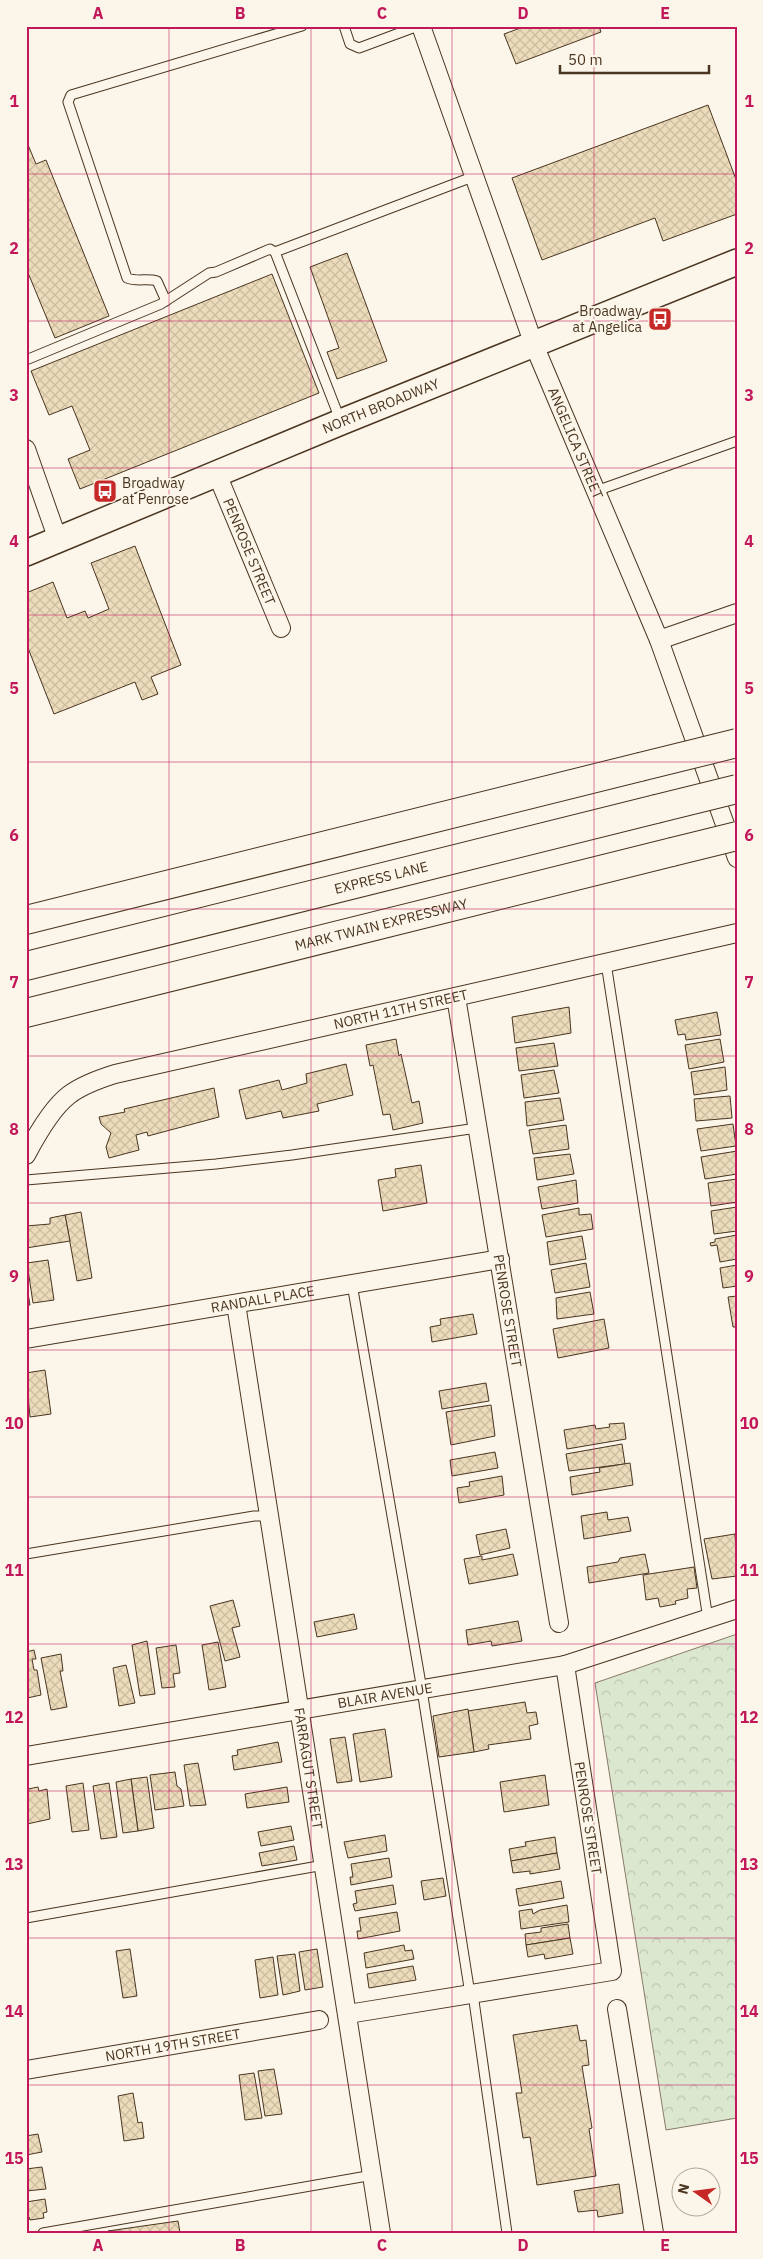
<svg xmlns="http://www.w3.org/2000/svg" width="763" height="2259" font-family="'IBM Plex Sans',sans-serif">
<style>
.park{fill:url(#park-crowns);stroke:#887966}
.building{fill:url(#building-cross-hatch);stroke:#4a3520}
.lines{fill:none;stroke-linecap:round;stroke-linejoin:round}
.service-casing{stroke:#4a3520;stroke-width:11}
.minor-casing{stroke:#4a3520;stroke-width:20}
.secondary-casing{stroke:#4a3520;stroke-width:28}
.motorway-casing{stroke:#4a3520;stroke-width:30}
.service{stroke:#fbf6e9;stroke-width:9}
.minor{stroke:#fbf6e9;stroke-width:18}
.secondary{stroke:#fbf6e9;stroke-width:25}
.motorway{stroke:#fbf6e9;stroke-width:28}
.motorway-bridge-casing{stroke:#4a3520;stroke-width:30;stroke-linecap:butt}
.motorway-bridge{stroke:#fbf6e9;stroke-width:28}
.grid{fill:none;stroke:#c2185b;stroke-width:1;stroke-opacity:0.55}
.labels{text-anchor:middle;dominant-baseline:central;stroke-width:4;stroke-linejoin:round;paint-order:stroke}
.poi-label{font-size:14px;fill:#4a3520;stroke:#fbf6e9;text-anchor:end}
.street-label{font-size:14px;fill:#4a3520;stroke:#fbf6e9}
.neatline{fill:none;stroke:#c2185b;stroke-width:2}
.grid-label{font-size:16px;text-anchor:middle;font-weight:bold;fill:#c2185b}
</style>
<defs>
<pattern id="park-crowns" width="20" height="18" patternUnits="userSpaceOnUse" patternTransform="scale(1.25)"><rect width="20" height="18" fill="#dce7d0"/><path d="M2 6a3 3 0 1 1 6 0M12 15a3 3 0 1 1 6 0" fill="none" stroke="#bec7b2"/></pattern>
<pattern id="building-cross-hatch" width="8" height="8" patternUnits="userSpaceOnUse" patternTransform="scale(1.25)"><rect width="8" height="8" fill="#ecdcbc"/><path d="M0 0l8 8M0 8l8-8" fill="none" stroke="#ccbda1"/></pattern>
</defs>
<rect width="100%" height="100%" fill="#fbf6e9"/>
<path class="park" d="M737,1634V2118L666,2130L595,1683Z"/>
<g class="building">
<path d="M526,26H599L601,32L516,64L504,34Z"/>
<path d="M708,105L737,182V214L663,241L655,218L542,260L512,178Z"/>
<path d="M26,140L36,164L46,160L109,316L55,338L26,268Z"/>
<path d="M347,253L387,361L337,379L327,352L339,348L310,267Z"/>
<path d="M272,274L319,393L80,489L68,459L90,450L72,406L49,415L31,371Z"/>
<path d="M135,546L181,665L151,677L158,694L142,700L135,682L54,714L26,643V593L53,582L67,618L85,611L88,618L109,609L91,563Z"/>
<path d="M569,1007L571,1033L515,1043L512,1017Z"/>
<path d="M717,1012L721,1035L686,1040L685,1034L678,1035L675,1020Z"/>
<path d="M396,1039L399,1056L401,1054L412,1103L419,1101L423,1123L393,1130L390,1114L383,1115L373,1065L370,1066L366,1045Z"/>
<path d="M720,1039L724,1062L689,1069L685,1045Z"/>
<path d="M554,1043L558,1066L519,1071L516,1048Z"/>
<path d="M346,1064L353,1095L317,1104L319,1111L283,1118L281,1111L246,1119L239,1090L279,1080L282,1090L307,1083L306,1074Z"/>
<path d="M725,1067L727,1090L694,1095L691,1072Z"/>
<path d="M554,1070L559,1093L524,1098L521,1075Z"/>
<path d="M214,1088L219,1117L148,1136L147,1132L136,1135L139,1150L109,1158L106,1147L111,1133L101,1124L99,1117L125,1112L124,1109Z"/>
<path d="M730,1096L732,1118L696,1121L694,1099Z"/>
<path d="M560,1098L564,1120L527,1126L525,1102Z"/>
<path d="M733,1124L736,1146L701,1151L697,1129Z"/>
<path d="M566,1125L569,1149L533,1154L529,1130Z"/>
<path d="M737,1151V1174L705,1179L701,1157Z"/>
<path d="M570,1154L574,1174L537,1180L534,1158Z"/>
<path d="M421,1165L427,1203L383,1211L378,1180L396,1177L395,1169Z"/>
<path d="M737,1179V1202L711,1206L708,1183Z"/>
<path d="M576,1180L578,1203L542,1209L538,1187Z"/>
<path d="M737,1207V1231L714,1234L711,1211Z"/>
<path d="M579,1208V1215L591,1214L593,1229L546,1237L542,1215Z"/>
<path d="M81,1212L92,1278L77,1281L65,1215Z"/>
<path d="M65,1215L70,1241L26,1248V1226L50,1224V1218Z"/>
<path d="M737,1235V1259L720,1262L717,1245L711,1246L710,1243L715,1242V1239Z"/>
<path d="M582,1236L586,1259L550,1265L547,1242Z"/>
<path d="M48,1260L54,1300L33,1303L27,1263Z"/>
<path d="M586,1263L590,1287L555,1293L551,1270Z"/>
<path d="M737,1265V1286L723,1288L720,1268Z"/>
<path d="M26,1282L30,1305H26Z"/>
<path d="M590,1292L594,1314L557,1319L556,1298Z"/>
<path d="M737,1296V1327H733L728,1297Z"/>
<path d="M473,1314L477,1334L432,1342L430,1327L441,1325L440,1319Z"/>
<path d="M604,1319L609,1348L558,1358L553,1329Z"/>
<path d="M45,1370L51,1414L30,1417L26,1373Z"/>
<path d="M486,1383L489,1401L442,1409L439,1391Z"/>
<path d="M491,1405L495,1436L451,1445L446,1412Z"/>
<path d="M624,1423L626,1439L567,1449L564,1430L595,1425L596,1429L610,1427L609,1424Z"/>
<path d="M622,1444L625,1464L569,1471L566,1454Z"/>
<path d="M495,1452L498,1468L452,1476L450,1460Z"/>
<path d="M630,1463L633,1485L572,1495L570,1477L600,1472L599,1468Z"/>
<path d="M502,1476L504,1495L459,1503L457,1488L470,1486L469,1482Z"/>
<path d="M607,1512L608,1520L628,1517L631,1531L584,1539L581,1516Z"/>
<path d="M506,1529L510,1548L480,1555L476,1535Z"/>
<path d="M735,1534L737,1576L712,1579L704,1539Z"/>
<path d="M513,1554L518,1575L469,1584L464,1559L482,1556V1560Z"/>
<path d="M645,1554L649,1573L589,1583L587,1567L618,1562L620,1558Z"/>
<path d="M694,1567L697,1588L687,1589L688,1598L675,1601L676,1604L660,1607L658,1598L646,1600L643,1575Z"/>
<path d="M233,1600L240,1626L232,1628L240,1657L225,1661L210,1606Z"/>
<path d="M354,1614L357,1629L317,1637L314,1622Z"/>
<path d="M518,1621L522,1641L492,1646L491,1641L468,1645L466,1630Z"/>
<path d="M147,1641L155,1694L140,1696L132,1645Z"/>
<path d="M218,1642L226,1687L209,1690L202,1645Z"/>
<path d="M176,1645L180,1673L173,1674L175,1687L162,1688L156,1648Z"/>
<path d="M34,1650L36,1659H32L34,1670H37L41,1695L27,1698L26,1652Z"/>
<path d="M61,1654L63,1671H60L67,1707L51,1710L41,1658Z"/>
<path d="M126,1665L135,1703L119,1706L113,1668Z"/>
<path d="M525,1702L527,1713L536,1712L538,1724L529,1726L531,1739L488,1745L489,1749L474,1752L468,1711Z"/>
<path d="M468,1709L474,1752L439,1757L433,1716Z"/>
<path d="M385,1729L392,1777L360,1782L353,1734Z"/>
<path d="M345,1737L352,1781L337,1783L330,1739Z"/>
<path d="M278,1742L282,1762L234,1770L232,1756L238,1755L237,1750Z"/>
<path d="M198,1763L206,1805L190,1806L184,1765Z"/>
<path d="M175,1772L177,1786L181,1789L184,1806L155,1810L150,1775Z"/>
<path d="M545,1775L549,1805L504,1812L500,1782Z"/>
<path d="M147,1777L154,1828L138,1831L131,1779Z"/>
<path d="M131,1779L138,1831L123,1833L116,1782Z"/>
<path d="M83,1783L89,1830L72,1832L66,1786Z"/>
<path d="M109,1783L117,1837L101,1839L93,1786Z"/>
<path d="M38,1787L39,1791L47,1789L50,1819L27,1824L26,1793L29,1792L28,1789Z"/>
<path d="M287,1787L289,1802L247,1808L245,1794Z"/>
<path d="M291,1826L294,1840L261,1846L258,1832Z"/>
<path d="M385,1835L387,1851L348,1858L344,1842Z"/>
<path d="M555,1837L557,1853L511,1861L509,1849L526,1846L525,1842Z"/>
<path d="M294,1846L297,1860L262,1866L259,1853Z"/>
<path d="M557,1853L560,1869L530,1874V1871L513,1873L511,1861Z"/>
<path d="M389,1858L392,1877L351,1885L350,1877H353L351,1864Z"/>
<path d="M443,1878L446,1896L424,1900L421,1881Z"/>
<path d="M561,1881L564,1898L519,1906L516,1889Z"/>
<path d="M393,1885L396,1904L355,1911L353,1904L357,1903L355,1891Z"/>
<path d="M567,1905L569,1922L521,1929L519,1911L532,1909L533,1914L540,1910Z"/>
<path d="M397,1912L400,1931L358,1939L357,1931H361L359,1918Z"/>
<path d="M568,1924L570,1938L526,1945L525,1934L541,1932V1928Z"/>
<path d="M570,1938L573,1954L545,1959L544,1954L528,1957L526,1945Z"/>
<path d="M404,1945L405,1951L412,1950L414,1959L366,1968L364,1953Z"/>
<path d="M130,1949L137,1996L123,1998L116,1951Z"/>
<path d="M317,1949L323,1987L305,1990L299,1952Z"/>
<path d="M295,1954L300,1991L283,1995L277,1956Z"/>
<path d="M273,1957L278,1995L260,1998L255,1960Z"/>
<path d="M413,1966L416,1980L369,1988L367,1974Z"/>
<path d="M577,2025L580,2041L586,2040L589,2065L582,2066L592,2128L589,2129L596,2176L537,2185L530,2137L523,2138L516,2093H522L513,2035Z"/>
<path d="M274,2069L282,2114L265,2116L258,2071Z"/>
<path d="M254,2073L262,2118L245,2120L239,2075Z"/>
<path d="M133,2093L138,2123L142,2122L144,2138L124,2141L118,2096Z"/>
<path d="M38,2134L42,2152L26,2155V2136Z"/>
<path d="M42,2167L46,2189L26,2191V2169Z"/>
<path d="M619,2184L623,2213L598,2217L597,2210L578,2212L574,2191Z"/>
<path d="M45,2199L47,2212L43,2213L44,2218L30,2220L29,2217H26V2202Z"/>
<path d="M178,2221L180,2233L108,2231Z"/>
</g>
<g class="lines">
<g class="service-casing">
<g id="service">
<path d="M344,26L350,44L359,48L418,26"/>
<path d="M166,301L157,281C147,278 137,282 127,278L68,102L71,95L302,26"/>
<path d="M26,360L161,304L209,273L216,272L270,249L275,252"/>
<path d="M341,422L275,252L475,176"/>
<path d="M596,491L737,441"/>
<path d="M606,963L708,1619"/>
<path d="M26,1180L216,1164L292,1155L477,1128"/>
<path d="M352,1284L422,1690L470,1994"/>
<path d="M26,1554L254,1516H269"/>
<path d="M26,1918L324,1865"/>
<path d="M473,1994L507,2233"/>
<path d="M43,2233L373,2175"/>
</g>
</g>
<g class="minor-casing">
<g id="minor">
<path id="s1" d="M421,26L534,345L659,640L737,858"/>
<path d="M26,449L58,540"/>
<path id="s2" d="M217,474L281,628"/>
<path d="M659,640L737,613"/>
<path id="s3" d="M456,997L559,1623"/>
<path id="s4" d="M26,1155C35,1138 53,1107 69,1095C82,1085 99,1079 115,1074L737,933"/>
<path id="s5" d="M236,1304L381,2233"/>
<path id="s6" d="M26,1339L500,1259"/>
<path id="s7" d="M26,1756L565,1665L737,1609"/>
<path d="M617,2009L654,2233"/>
<path d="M348,2014L612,1971L565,1665"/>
<path id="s8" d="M26,2070L319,2020"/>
</g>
</g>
<g class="secondary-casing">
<g id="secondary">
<path id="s9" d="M26,553L341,422L737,262"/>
</g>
</g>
<g class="motorway-casing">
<g id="motorway">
<path d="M26,920L640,767"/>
<path id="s10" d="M26,966L656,809"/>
<path id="s11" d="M26,1013L672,852"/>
</g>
</g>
<use href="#service" class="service"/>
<use href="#minor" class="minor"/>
<use href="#secondary" class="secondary"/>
<use href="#motorway" class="motorway"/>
<g class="motorway-bridge-casing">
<g id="motorway-bridge">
<path d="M640,767L737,743"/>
<path d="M656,809L737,789"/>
<path d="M672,852L737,836"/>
</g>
</g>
<use href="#motorway-bridge" class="motorway-bridge"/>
</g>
<path class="grid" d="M169,26V2233M311,26V2233M452,26V2233M594,26V2233M26,174H737M26,321H737M26,468H737M26,615H737M26,762H737M26,909H737M26,1056H737M26,1203H737M26,1350H737M26,1497H737M26,1644H737M26,1791H737M26,1938H737M26,2085H737"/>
<defs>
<g id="bus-square" transform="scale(1.25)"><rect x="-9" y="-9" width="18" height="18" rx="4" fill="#c62828" stroke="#fbf6e9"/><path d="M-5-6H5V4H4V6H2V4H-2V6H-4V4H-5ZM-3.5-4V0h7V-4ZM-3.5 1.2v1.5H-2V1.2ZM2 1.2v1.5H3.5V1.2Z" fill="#fff"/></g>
</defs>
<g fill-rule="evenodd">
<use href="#bus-square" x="660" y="319"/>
<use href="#bus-square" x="105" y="491"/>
</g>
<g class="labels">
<g class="poi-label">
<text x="642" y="311">Broadway<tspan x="642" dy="16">at Angelica</tspan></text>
<text x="122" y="483" text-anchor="start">Broadway<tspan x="122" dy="16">at Penrose</tspan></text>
</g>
<g class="street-label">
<text stroke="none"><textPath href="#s9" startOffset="384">NORTH BROADWAY</textPath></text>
<text stroke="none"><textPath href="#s1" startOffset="445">ANGELICA STREET</textPath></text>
<text stroke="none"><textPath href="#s2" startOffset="84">PENROSE STREET</textPath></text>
<text stroke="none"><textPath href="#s10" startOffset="366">EXPRESS LANE</textPath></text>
<text stroke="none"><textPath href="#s11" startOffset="366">MARK TWAIN EXPRESSWAY</textPath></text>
<text stroke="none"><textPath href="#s4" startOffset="418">NORTH 11TH STREET</textPath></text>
<text stroke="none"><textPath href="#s6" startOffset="240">RANDALL PLACE</textPath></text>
<text stroke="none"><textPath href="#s3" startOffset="318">PENROSE STREET</textPath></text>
<text stroke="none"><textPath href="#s7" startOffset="364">BLAIR AVENUE</textPath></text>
<text stroke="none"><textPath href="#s5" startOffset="470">FARRAGUT STREET</textPath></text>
<text transform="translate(588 1818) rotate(81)">PENROSE STREET</text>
<text stroke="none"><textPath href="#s8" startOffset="149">NORTH 19TH STREET</textPath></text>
</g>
</g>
<rect width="763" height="2259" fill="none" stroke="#fbf6e9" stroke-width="55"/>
<g transform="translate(696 2192) rotate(284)"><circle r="24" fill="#fbf6e9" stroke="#b4a999"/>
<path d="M0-4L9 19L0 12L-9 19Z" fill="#c62828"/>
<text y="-8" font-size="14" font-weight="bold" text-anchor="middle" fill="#4a3520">N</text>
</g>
<path d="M560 65v8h149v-8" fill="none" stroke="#4a3520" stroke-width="2.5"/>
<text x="568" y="65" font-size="15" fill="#4a3520" stroke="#fbf6e9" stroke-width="4" paint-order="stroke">50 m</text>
<rect x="28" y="28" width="708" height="2204" class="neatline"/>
<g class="grid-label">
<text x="98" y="19">A</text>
<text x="240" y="19">B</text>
<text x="382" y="19">C</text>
<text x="523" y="19">D</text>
<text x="665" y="19">E</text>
<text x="14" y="107">1</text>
<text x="749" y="107">1</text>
<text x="14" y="254">2</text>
<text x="749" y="254">2</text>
<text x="14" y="401">3</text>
<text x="749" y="401">3</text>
<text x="14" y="547">4</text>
<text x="749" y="547">4</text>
<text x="14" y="694">5</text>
<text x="749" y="694">5</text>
<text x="14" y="841">6</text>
<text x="749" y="841">6</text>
<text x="14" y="988">7</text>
<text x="749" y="988">7</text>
<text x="14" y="1135">8</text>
<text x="749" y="1135">8</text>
<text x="14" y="1282">9</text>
<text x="749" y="1282">9</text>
<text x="14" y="1429">10</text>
<text x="749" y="1429">10</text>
<text x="14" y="1576">11</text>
<text x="749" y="1576">11</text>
<text x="14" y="1723">12</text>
<text x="749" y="1723">12</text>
<text x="14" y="1870">13</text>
<text x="749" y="1870">13</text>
<text x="14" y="2017">14</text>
<text x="749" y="2017">14</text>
<text x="14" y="2164">15</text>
<text x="749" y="2164">15</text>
<text x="98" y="2251">A</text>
<text x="240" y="2251">B</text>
<text x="382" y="2251">C</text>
<text x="523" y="2251">D</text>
<text x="665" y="2251">E</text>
</g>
</svg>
